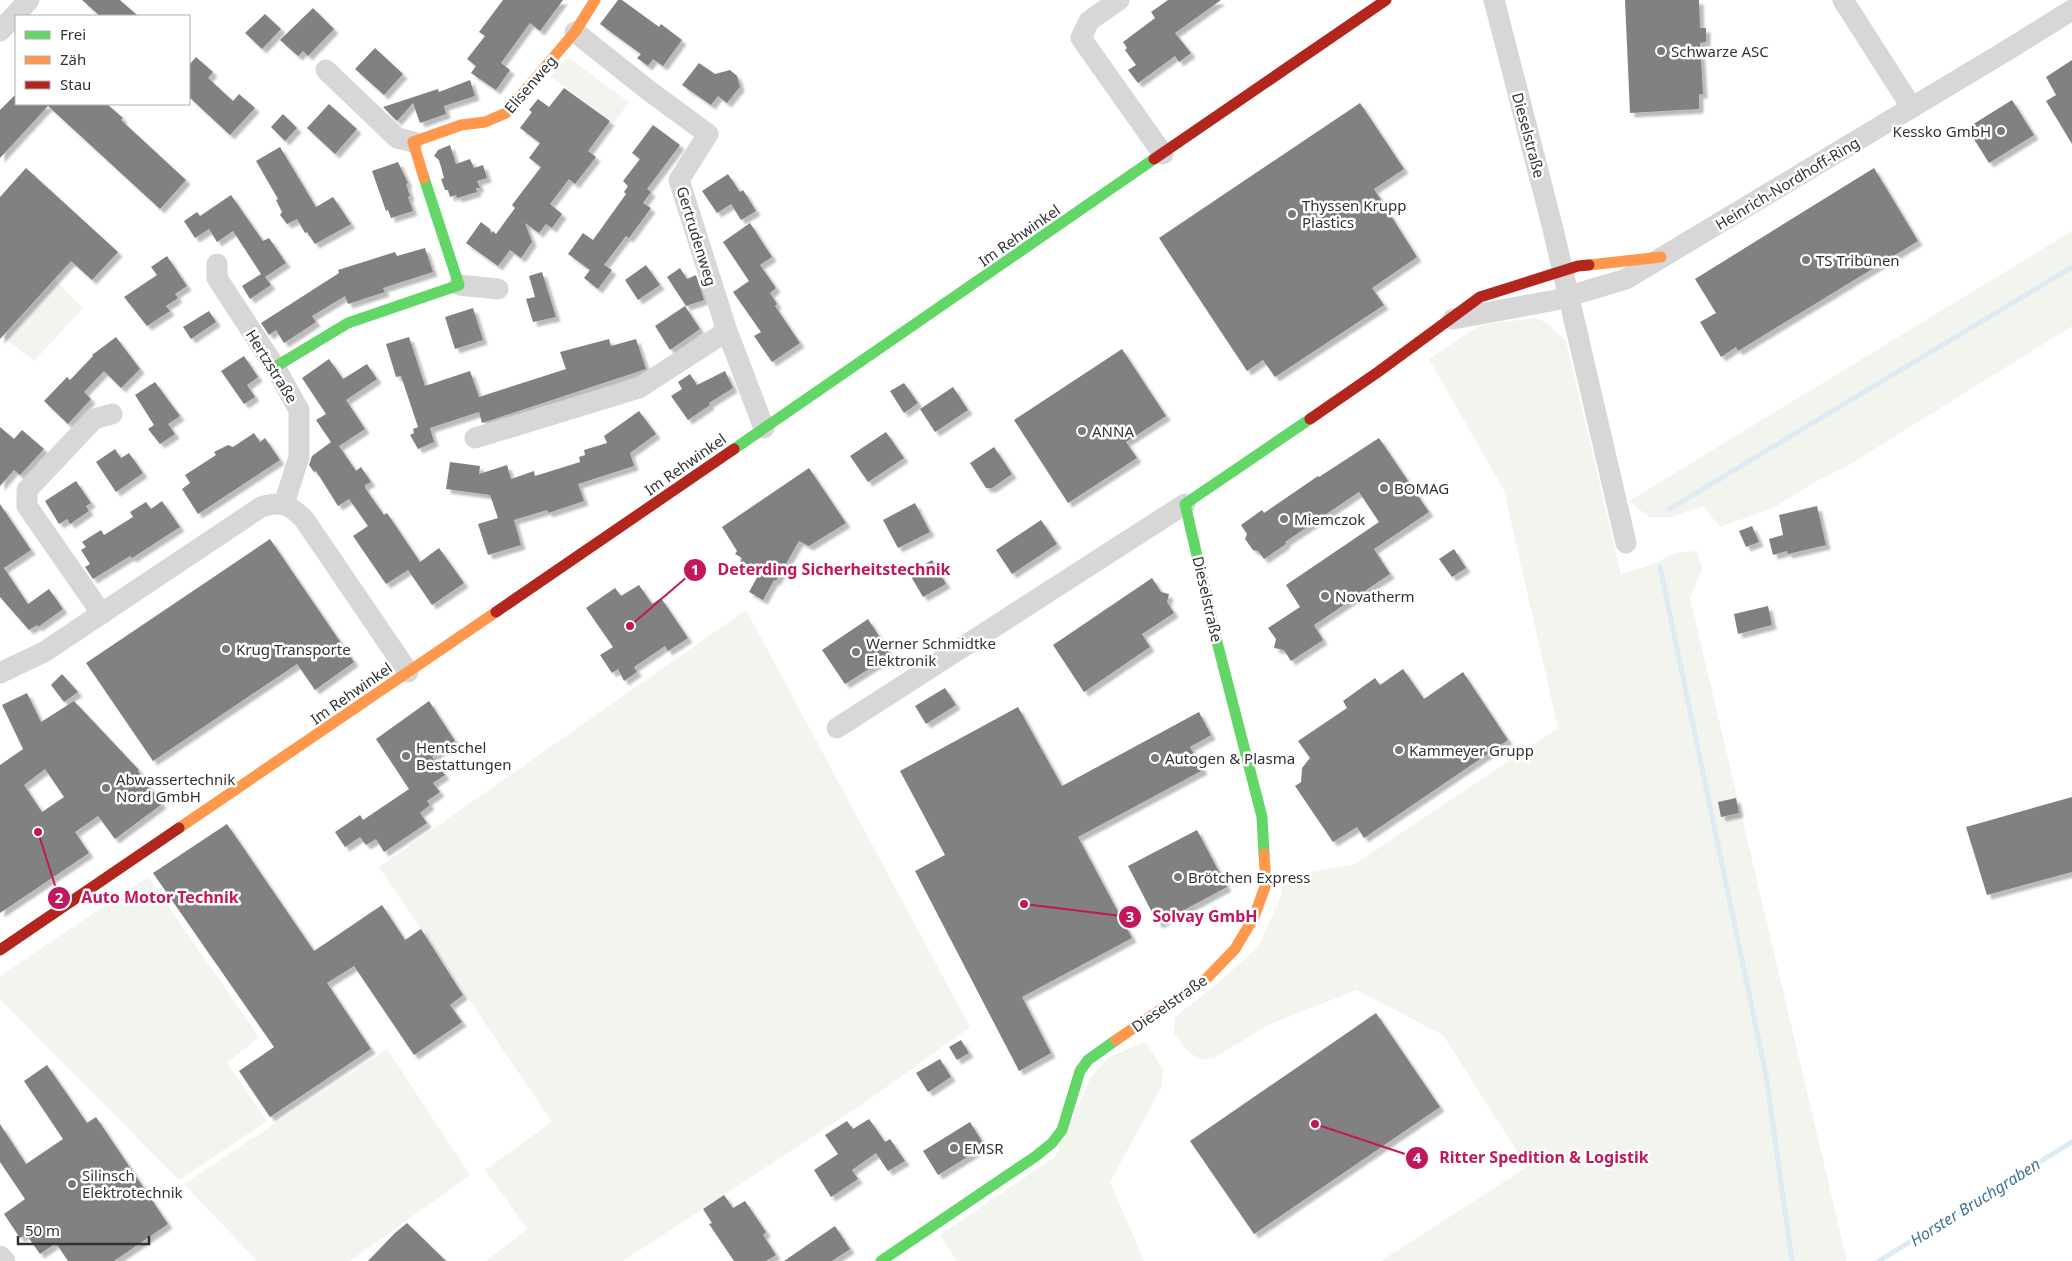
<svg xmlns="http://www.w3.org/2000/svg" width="2072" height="1261" font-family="'Noto Sans',sans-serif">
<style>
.green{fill:#f1f5ed}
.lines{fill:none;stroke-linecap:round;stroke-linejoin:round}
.stream{stroke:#ddebf3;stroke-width:5}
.building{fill:#818181;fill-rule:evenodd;filter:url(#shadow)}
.street{stroke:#d7d7d7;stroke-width:21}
.fast{stroke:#63d668;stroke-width:11}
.slow{stroke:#ff974d;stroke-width:11}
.jam{stroke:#b3261e;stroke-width:11}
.poi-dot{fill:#7a7a7a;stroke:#fff;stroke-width:2}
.labels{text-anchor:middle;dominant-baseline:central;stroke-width:5;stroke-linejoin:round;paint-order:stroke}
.poi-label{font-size:15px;fill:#333;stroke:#fff;text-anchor:start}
.street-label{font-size:15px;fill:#333;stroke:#fff}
.water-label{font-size:16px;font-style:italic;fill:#3f7597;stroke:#fff}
.leader{fill:none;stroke:#c2185b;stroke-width:2}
.callout-dot{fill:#c2185b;stroke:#fff;stroke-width:2}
.mark-label{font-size:15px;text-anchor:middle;font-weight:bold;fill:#fff}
.callout-label{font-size:16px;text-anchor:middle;font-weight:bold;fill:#c2185b;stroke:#fff;stroke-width:5;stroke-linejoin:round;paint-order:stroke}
</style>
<defs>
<filter id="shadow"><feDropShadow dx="4.5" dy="4.5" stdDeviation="1" flood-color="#0004"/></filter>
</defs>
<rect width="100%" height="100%" fill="#fff"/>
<g class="green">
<path d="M566,59L572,60L629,102L614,123L550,76Z"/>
<path d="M2072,231V326L1844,468L1822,478L1773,508L1720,527L1703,506L1671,517H1649L1629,501Z"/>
<path d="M55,280L83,308L34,361L3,337Z"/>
<path d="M1536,318L1547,323L1566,341L1621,574L1648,566L1676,553L1697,551L1702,569L1690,598L1847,1261H1381L1527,1167L1443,1035L1357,990L1270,1024L1214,1058L1200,1060L1188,1051L1174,1033L1175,1017L1223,979L1259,945L1280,899L1284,877L1355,864L1558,728L1504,490L1429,359L1471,331L1485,324Z"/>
<path d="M746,610L970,1027L867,1101L623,1261H486L527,1229L485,1170L552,1122L379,867Z"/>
<path d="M148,877L259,1037L227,1063L267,1121L179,1180L0,999V976Z"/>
<path d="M1146,1042L1163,1069L1162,1086L1110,1182L1144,1261H957L940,1235L1055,1157L1091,1077L1109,1057Z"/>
<path d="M387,1049L470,1175L350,1261H257L184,1184Z"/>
</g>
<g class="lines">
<g class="stream">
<path d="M1670,509L2072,267"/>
<path d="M1660,567L1766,1075L1792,1261"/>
<path d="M1879,1261L2072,1142"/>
</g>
</g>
<g class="building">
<path d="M82,0H120L138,16H100Z"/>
<path d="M503,0H563L540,31L530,23L501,63L510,70L496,90L471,73L476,66L467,59L485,36L479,32Z"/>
<path d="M618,0H622L659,27L661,24L682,40L663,66L653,59L648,66L637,58L641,54L600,24Z"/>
<path d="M1168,0H1221L1175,33L1191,53L1179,62L1175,56L1138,83L1128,70L1136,65L1125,50L1127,48L1123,42L1155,18L1151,12Z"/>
<path d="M1625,0H1699L1700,28H1706V42L1700,43L1703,94H1699V109L1630,113Z"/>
<path d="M313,8L334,29L308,56L303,51L298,56L280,40Z"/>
<path d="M265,14L281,29L262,49L245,33Z"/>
<path d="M375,48L403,74L384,95L355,69Z"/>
<path d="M196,57L213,72L208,78L233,101L239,94L255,108L230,135L189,97V65Z"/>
<path d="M2072,60V144L2046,101L2056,95L2046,77Z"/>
<path d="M699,63L715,74L730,70L737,76L740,87L727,103L718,96L711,105L682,85Z"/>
<path d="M470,80L475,96L444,106L446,114L420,123L413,103L397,121L383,107L438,89L439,92Z"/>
<path d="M564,88L610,121L588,151L596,157L575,184L569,179L550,204L562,214L552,228L546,224L539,233L525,223L532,242L521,258L510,250L498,266L466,243L481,222L490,229L491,233L493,231L496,234L515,208L512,205L541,167L529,158L540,143L520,128L532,112L529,110L538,99L549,107Z"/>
<path d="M16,94V104H107L123,118L121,120L186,180L160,209L48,106L0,158V110Z"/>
<path d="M2012,100L2034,135L1989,163L1967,128Z"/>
<path d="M1360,103L1404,169L1374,189L1417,257L1372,288L1384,305L1275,377L1263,360L1247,371L1159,238Z"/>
<path d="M329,104L357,129L335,154L307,128Z"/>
<path d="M283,114L297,128L285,141L271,127Z"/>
<path d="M653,125L680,145L647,189L651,192L643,203L651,208L629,238L626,236L604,265L612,270L598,289L584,278L590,270L568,254L583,233L593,240L626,194L624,192L628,186L623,181L640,159L632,153Z"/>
<path d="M450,145L456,164L470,159L474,168L483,165L487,178L477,181L480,188H476L477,192L457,198L456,195L450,197L448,190H445L441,179L444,178L439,160L434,156L438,150Z"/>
<path d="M280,147L316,207L333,197L351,224L315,244L307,232L305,233L297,219L287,224L280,215L282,212L276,200L278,199L256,161Z"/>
<path d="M398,162L408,183L406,184L410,196L408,197L413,211L391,218L388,210L386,211L372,171Z"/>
<path d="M26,168L118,252L92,280L71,261L0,339V197Z"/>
<path d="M1874,168L1918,241L1738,351L1736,347L1721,357L1700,322L1716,313L1695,279Z"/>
<path d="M728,174L740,192L743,190L756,211L741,220L731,204L717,213L702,191Z"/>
<path d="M231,195L263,241L269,238L286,263L265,277L271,285L250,299L242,286L261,274L233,231L217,242L209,229L195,238L184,221L197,212L200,216Z"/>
<path d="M750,223L772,257L760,265L776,288L770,293L777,304L775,306L800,343L772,362L754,336L761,332L733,292L749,281L723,242Z"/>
<path d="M425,248L433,272L383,288L385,292L348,304L345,296L312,316L316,322L284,343L276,330L269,335L261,323L339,273L338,270L395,252L397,256Z"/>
<path d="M167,256L187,286L175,294L178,298L166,306L170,311L147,326L124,297L157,275L151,267Z"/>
<path d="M646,265L660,285L638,300L625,280Z"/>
<path d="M680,268L687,279L696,275L704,300L686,306L667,277Z"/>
<path d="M542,272L556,317L533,322L526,299L535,297L529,276Z"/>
<path d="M685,306L700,329L670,350L655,326Z"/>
<path d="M473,308L483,340L455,349L445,317Z"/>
<path d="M209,311L216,322L191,339L183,327Z"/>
<path d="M116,337L140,369L121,388L104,371L84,392L91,399L68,424L44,401L67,377L70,380L93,356L92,355Z"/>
<path d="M409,337L425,386L470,371L479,397L566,369L560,352L609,339L611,346L636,339L646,369L482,423L479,412L430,428L434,442L418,449L410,435L414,433L413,429L418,427L401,376L396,377L386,344Z"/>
<path d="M1122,349L1166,416L1126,442L1137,458L1068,503L1014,420Z"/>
<path d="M244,356L258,377L247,385L255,397L244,404L221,371Z"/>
<path d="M329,359L343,379L367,364L377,379L346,400L365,429L339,446L356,471L361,467L371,482L365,485V488L384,515L387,513L420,562L439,548L464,583L432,605L408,570L386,584L353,536L368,526L349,499L338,506L316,471L314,472L309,465L312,456L331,442L316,420L326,414L302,378Z"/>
<path d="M725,371L733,388L709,403L710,405L688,420L671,396L682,389L678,382L690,374L697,385Z"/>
<path d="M155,382L180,416L168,424L175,434L160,444L148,429L154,425L135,395Z"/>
<path d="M904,383L918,403L904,413L890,391Z"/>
<path d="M953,387L968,410L935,432L920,409Z"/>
<path d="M639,411L656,434L630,453L634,466L578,484L584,501L548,513L547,510L514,520L521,545L488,555L478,524L498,518L490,495L446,489L450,462L480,466L479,474L507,465L511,479L534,471L535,476L580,462L579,457L585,455L584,450L607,443L604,436Z"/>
<path d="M0,427L14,439L22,430L44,449L20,475L14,470L0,486Z"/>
<path d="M886,432L904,458L868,482L850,456Z"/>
<path d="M254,433L260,442L265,438L280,460L198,514L182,489L190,483L185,475L216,455L214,452L228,445L233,447Z"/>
<path d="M1379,438L1429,512L1374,549L1390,574L1314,625L1323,640L1291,661L1284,650L1274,648L1276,639L1268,628L1300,607L1286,585L1379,522L1359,492L1285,542L1286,544L1264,559L1258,551L1253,550L1245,539L1247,534L1241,525L1262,510L1264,513L1318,476L1319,477Z"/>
<path d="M994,447L1012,474L992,488H986L970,463Z"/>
<path d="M115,449L121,458L129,453L143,473L116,492L96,462Z"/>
<path d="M809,468L846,523L809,546L799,541L776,581L774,580L763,600L749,592L760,572L740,562L742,558L735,554L737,551L722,527Z"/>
<path d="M76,481L91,503L86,506L89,511L70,524L67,519L59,524L45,501Z"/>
<path d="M162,501L180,527L132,558L130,556L93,579L85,567L90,564L81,550L86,547L82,542L101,530L104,535L133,517L130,512L146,502L151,509Z"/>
<path d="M915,503L930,532L898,548L883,520Z"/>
<path d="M0,504L31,550L4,568L28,604L49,589L63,609L38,627L37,625L29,630L0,597Z"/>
<path d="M1817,506L1826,545L1788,554L1787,551L1773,555L1769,539L1783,535L1779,515Z"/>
<path d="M1041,520L1057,544L1012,574L996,550Z"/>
<path d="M1752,526L1759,542L1746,547L1739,531Z"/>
<path d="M270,539L354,662L315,690L297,664L153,761L86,663Z"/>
<path d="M1454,549L1466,568L1452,577L1439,559Z"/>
<path d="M932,560L946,584L923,597L909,573Z"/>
<path d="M1152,578L1161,592L1169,594L1167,602L1174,613L1142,634L1150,647L1084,692L1053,645Z"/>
<path d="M639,585L652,604L661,598L688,638L668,651L665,646L634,667L637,672L624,681L618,669L612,673L600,655L613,647L586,608L615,588L621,596Z"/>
<path d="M1768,606L1772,625L1738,634L1734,614Z"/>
<path d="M868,619L891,655L845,684L822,650Z"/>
<path d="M1403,669L1424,699L1463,672L1508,740L1364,838L1357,827L1333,842L1295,786L1301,782L1302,768L1310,758L1298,741L1347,708L1343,701L1375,678L1380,685Z"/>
<path d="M62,674L78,692L64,702L51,685Z"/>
<path d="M945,688L956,705L926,724L915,706Z"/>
<path d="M27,693L41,722L74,701L139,770L138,771L162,804L115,839L98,816L75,832L89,853L0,913V765L23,749L2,705ZM45,769L64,797L42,812L24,785Z"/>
<path d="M429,701L455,741L432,757L445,775L433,783L440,792L427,801L430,805L420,813L427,823L384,852L376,839L366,845L360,837L345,847L335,832L360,815L363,820L409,789L376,739Z"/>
<path d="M1018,707L1062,786L1199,712L1211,735L1190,747L1203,770L1078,837L1132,938L1022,997L1051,1053L1019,1071L915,871L945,855L900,771Z"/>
<path d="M2072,797V872L1987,895L1966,827Z"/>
<path d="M1736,798L1739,813L1721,817L1718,802Z"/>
<path d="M227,824L314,951L382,905L405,940L421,929L463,995L450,1005L462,1022L414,1055L354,966L327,983L371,1049L270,1117L239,1071L274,1047L153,873Z"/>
<path d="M1197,830L1227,887L1158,924L1128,866Z"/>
<path d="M1376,1013L1440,1107L1254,1234L1190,1141Z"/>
<path d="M961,1040L969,1053L957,1060L949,1047Z"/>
<path d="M940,1059L951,1077L928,1092L916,1073Z"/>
<path d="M47,1065L87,1123L96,1117L168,1224L114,1261H68L56,1243L40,1254L26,1234L20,1238L4,1214L25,1199L0,1162V1124L26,1164L63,1139L24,1081Z"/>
<path d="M869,1119L885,1142L890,1139L905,1161L888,1171L876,1153L852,1170L858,1179L831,1197L814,1170L838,1154L825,1135L847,1121L853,1129Z"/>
<path d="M970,1122L985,1146L938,1175L923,1151Z"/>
<path d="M724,1195L733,1208L745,1201L766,1232L763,1235L776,1255L766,1261H734L709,1224L712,1223L703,1209Z"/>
<path d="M407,1223L446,1261H368L395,1233Z"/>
<path d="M835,1226L850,1249L832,1261H784Z"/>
</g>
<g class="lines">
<g class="street">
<path d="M1119,0L1089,21L1081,38L1163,154"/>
<path d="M1494,0L1553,229L1626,543"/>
<path d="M1843,0L1912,108"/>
<path d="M0,31L29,0"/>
<path d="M575,32L648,90L708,134L679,180L727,331L764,428"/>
<path d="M326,70L397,138L413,142"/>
<path d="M217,264V278L275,367L299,410V457L284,504"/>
<path d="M459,285L498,289"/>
<path d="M1453,319L1556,300L1626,279L2006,51L2072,10"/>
<path d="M475,438L639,388L727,331"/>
<path d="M102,614L27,506V490L94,419L112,414"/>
<path d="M0,673L44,652L261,507C281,500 290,505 304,519L408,672"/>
<path d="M837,728L1185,504"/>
<path d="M0,1256L5,1261"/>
</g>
<g class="fast">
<path d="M275,367L348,323L459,285L424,178"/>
<path d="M734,449L1154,159"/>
<path d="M1264,854L1262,817L1216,638L1185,504L1310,419"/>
<path d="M881,1261L1036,1156L1052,1143L1062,1130L1080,1071L1088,1060L1116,1040"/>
</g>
<g class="slow">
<path d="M424,178L413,142L461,125L485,122L506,113L575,32L595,0"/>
<path d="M1589,265L1661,257"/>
<path d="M179,828L496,612"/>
<path d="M1116,1040L1206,979L1235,949L1254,917L1266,884L1264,854"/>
</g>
<g class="jam">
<path d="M1154,159L1386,0"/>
<path d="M1310,419L1378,372L1480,297L1578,266L1589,265"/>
<path d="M496,612L734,449"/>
<path d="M0,950L179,828"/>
</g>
</g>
<g class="poi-dot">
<circle cx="1661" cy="51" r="5"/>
<circle cx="2001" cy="131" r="5"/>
<circle cx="1292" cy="214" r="5"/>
<circle cx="1806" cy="260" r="5"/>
<circle cx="1082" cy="431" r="5"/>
<circle cx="1384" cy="488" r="5"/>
<circle cx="1284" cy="519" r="5"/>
<circle cx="1325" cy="596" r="5"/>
<circle cx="226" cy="649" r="5"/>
<circle cx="856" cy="652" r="5"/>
<circle cx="1399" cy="750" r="5"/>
<circle cx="406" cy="756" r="5"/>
<circle cx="1155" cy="758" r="5"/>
<circle cx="106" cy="788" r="5"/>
<circle cx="1178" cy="877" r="5"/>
<circle cx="954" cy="1148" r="5"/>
<circle cx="72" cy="1184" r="5"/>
</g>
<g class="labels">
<g class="poi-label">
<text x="1671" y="51">Schwarze ASC</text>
<text x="1991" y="131" text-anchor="end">Kessko GmbH</text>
<text x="1302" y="205">Thyssen Krupp<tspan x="1302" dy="17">Plastics</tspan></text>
<text x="1816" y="260">TS Tribünen</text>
<text x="1092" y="431">ANNA</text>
<text x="1394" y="488">BOMAG</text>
<text x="1294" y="519">Miemczok</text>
<text x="1335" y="596">Novatherm</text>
<text x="866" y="643">Werner Schmidtke<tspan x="866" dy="17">Elektronik</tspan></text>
<text x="236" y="649">Krug Transporte</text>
<text x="416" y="747">Hentschel<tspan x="416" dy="17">Bestattungen</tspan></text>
<text x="1409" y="750">Kammeyer Grupp</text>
<text x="1165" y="758">Autogen &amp; Plasma</text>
<text x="116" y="779">Abwassertechnik<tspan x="116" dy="17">Nord GmbH</tspan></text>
<text x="1188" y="877">Brötchen Express</text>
<text x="964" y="1148">EMSR</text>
<text x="82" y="1175">Silinsch<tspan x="82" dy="17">Elektrotechnik</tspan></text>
</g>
<g class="street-label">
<text transform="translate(530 84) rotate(-49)">Elisenweg</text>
<text transform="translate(1529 135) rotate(75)">Dieselstraße</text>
<text transform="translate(1787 183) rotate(-31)">Heinrich-Nordhoff-Ring</text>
<text transform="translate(1019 235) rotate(-35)">Im Rehwinkel</text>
<text transform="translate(697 236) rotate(73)">Gertrudenweg</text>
<text transform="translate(272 366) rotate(58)">Hertzstraße</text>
<text transform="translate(685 464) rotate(-35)">Im Rehwinkel</text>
<text transform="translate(1208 599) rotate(77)">Dieselstraße</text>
<text transform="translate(351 693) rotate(-35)">Im Rehwinkel</text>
<text transform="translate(1169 1003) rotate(-35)">Dieselstraße</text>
</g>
<g class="water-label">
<text transform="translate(1975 1202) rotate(-32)">Horster Bruchgraben</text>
</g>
</g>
<path class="leader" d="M630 626L695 570M38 832L59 898M1024 904L1130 917M1315 1124L1417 1158"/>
<g class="callout-dot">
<circle cx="630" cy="626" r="5"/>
<circle cx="38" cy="832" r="5"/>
<circle cx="1024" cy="904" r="5"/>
<circle cx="1315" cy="1124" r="5"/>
<circle cx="695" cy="570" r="12"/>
<circle cx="59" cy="898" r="12"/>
<circle cx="1130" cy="917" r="12"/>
<circle cx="1417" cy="1158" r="12"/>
</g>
<g class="mark-label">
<text x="695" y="575">1</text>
<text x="59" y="903">2</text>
<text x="1130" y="922">3</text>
<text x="1417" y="1163">4</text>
</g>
<g class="callout-label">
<text x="834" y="575">Deterding Sicherheitstechnik</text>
<text x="160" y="903">Auto Motor Technik</text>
<text x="1205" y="922">Solvay GmbH</text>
<text x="1544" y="1163">Ritter Spedition &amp; Logistik</text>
</g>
<rect x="15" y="15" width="175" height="90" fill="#ffffff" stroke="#adadad"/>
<rect x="25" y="31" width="25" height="8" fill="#63d668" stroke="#adadad"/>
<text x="60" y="40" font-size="15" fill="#333333">Frei</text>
<rect x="25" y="56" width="25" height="8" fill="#ff974d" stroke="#adadad"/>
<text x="60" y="65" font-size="15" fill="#333333">Zäh</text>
<rect x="25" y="81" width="25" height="8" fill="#b3261e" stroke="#adadad"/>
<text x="60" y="90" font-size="15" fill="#333333">Stau</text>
<path d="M18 1236v8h131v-8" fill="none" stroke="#333333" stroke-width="2.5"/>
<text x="25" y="1236" font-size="15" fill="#333333" stroke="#ffffff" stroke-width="4" paint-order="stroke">50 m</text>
</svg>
